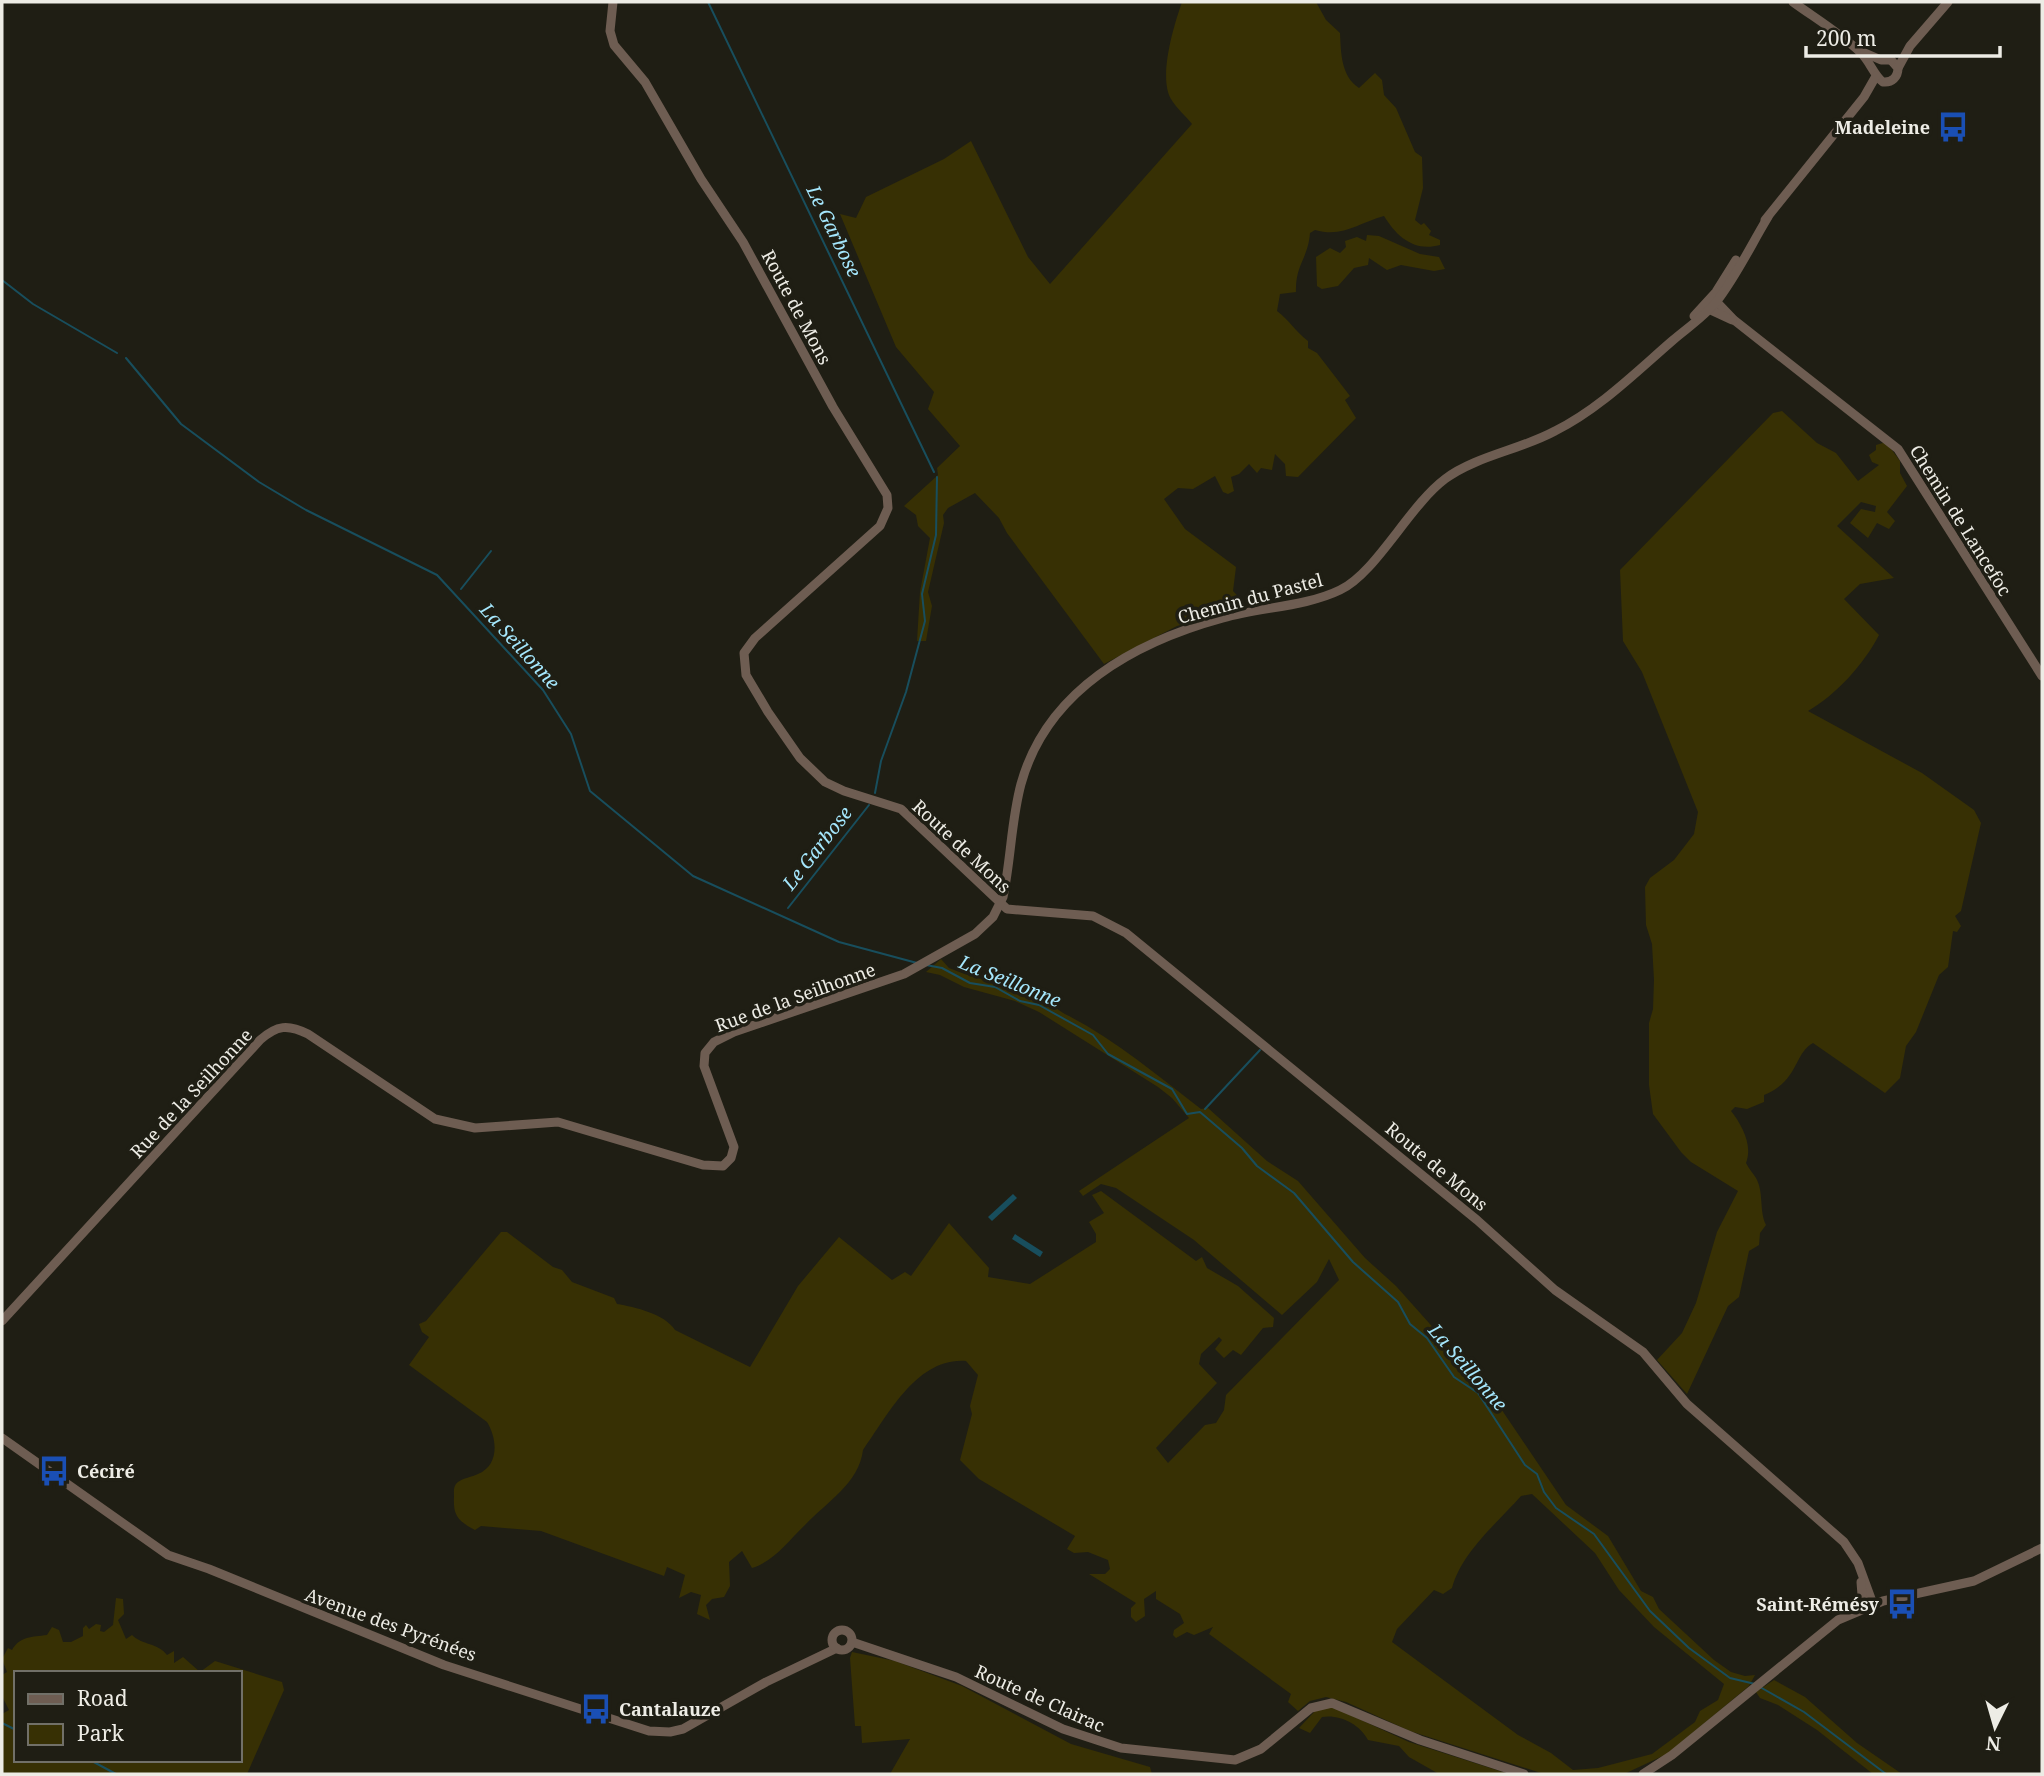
<svg xmlns="http://www.w3.org/2000/svg" width="2044" height="1776" font-family="'Noto Serif',serif">
<style>
.green{fill:#373004;fill-rule:evenodd}
.water{fill:#184e5d}
.lines{fill:none;stroke-linecap:round;stroke-linejoin:round}
.stream{stroke:#184e5d;stroke-width:2}
.tertiary{stroke:#6e5d52;stroke-width:9}
.labels{text-anchor:middle;dominant-baseline:central;stroke-width:7;stroke-linejoin:round;paint-order:stroke}
.poi-label{font-size:18px;font-weight:bold;fill:#edece5;stroke:#1f1e14;text-anchor:end}
.street-label{font-size:18px;fill:#edece5;stroke:#1f1e14}
.water-label{font-size:19px;font-style:italic;fill:#a5e7fd;stroke:#1f1e14}
</style>
<rect width="100%" height="100%" fill="#1f1e14"/>
<g class="green">
<path d="M1182,2H1316L1326,20L1340,33C1341,53 1341,76 1359,88L1375,73L1382,80L1384,95L1396,108L1415,152L1422,157L1423,188L1415,220L1421,225L1424,223L1431,231L1429,235L1440,240V245C1414,252 1397,237 1384,216C1358,223 1343,238 1315,230L1310,233C1308,259 1295,265 1296,292L1280,294L1277,311C1289,320 1296,332 1308,341V348L1317,353L1350,396L1345,400L1356,418L1298,477L1286,476L1285,464L1275,454L1272,470L1261,468L1257,473L1249,464L1239,474L1231,477L1234,491L1228,494L1223,492L1215,476L1193,489L1178,488L1164,499L1185,529L1236,567L1233,591L1247,606L1177,626L1104,664L1007,533L999,518L975,493L948,508L943,515L944,523L928,592L932,606L926,641H917L920,592L930,538L918,526L916,515L904,506L938,475L937,468L960,446L928,409L934,392L896,347L840,214L856,218L866,197L944,159L971,141L1028,257L1050,284L1192,124C1186,116 1176,108 1171,99C1158,77 1174,25 1182,2Z"/>
<path d="M1367,235L1379,236L1420,254L1439,257L1445,269L1434,271L1401,265L1387,270L1369,258L1368,265L1354,268L1338,286L1322,289L1317,286L1316,257L1330,248L1340,253L1346,247L1345,241L1357,237L1366,241Z"/>
<path d="M1782,411L1817,443L1836,453L1858,481L1879,465L1872,462L1869,455L1876,450V445L1886,442L1900,461V473L1907,486L1887,512L1895,521L1889,529L1877,523L1868,538L1850,523L1861,509L1875,512L1876,506L1861,502L1837,526L1894,578L1860,584L1844,599L1879,635C1864,664 1836,695 1808,711L1922,773L1974,810L1981,823L1961,911L1955,916L1961,926L1957,932L1953,931L1948,967L1939,975L1916,1032L1906,1046L1900,1078L1885,1093L1813,1043C1794,1053 1799,1081 1764,1095V1102L1747,1109L1735,1107L1731,1111C1742,1125 1753,1145 1746,1163C1749,1169 1753,1173 1756,1178C1764,1192 1759,1211 1766,1225L1760,1233L1759,1245L1749,1251L1739,1297L1728,1306L1687,1394L1657,1360L1682,1333L1696,1303L1717,1232L1738,1191L1691,1162L1681,1152L1653,1114L1649,1085V1023L1653,1009L1654,980L1652,944L1646,925L1645,887L1650,878L1674,860L1694,834L1698,812L1642,672L1623,641L1620,570L1773,413Z"/>
<path d="M941,959L949,968C978,980 1009,985 1037,996C1048,1001 1058,1011 1069,1016C1117,1041 1158,1076 1201,1109L1208,1108L1267,1161L1298,1181L1365,1258L1396,1286L1487,1388L1566,1505L1608,1536L1641,1591L1653,1597L1659,1609L1714,1660L1731,1672L1745,1676L1755,1675L1749,1686L1667,1754L1624,1774H1544L1410,1731L1346,1702L1326,1697L1310,1701L1298,1711L1288,1702L1291,1694L1209,1634L1213,1627L1194,1635L1187,1632L1176,1638L1173,1635L1174,1630L1184,1623L1180,1614L1156,1599V1591L1144,1599L1145,1616L1136,1622L1131,1617V1608L1136,1603L1089,1574H1105L1110,1569L1108,1560L1088,1552L1074,1553L1067,1549L1075,1536L979,1479L960,1460L972,1414L970,1406L978,1375L966,1361C917,1357 888,1415 863,1450C859,1483 827,1502 805,1525C787,1542 776,1560 752,1568L742,1551L729,1562L730,1586L724,1597L712,1599L706,1605L710,1620L697,1614L701,1595L691,1592L679,1598L685,1575L667,1567L664,1576L541,1531L481,1526L475,1530C458,1521 453,1516 454,1497C454,1491 453,1486 458,1482C463,1478 472,1477 478,1474C500,1465 497,1438 487,1422L409,1365L429,1337L422,1332L419,1324L426,1321L501,1232H507L553,1267L562,1270L572,1282L614,1298L617,1304C635,1307 665,1314 675,1330L750,1367L798,1286L839,1237L892,1280L905,1272L911,1276L949,1223L989,1268L988,1277L1030,1284L1096,1242V1234L1089,1222L1104,1213L1092,1195L1101,1191L1196,1261L1202,1257L1207,1268L1238,1286L1274,1318L1273,1327L1263,1328L1241,1355L1233,1350L1224,1358L1215,1349L1222,1340L1219,1337L1201,1354L1199,1364L1217,1383L1156,1448L1168,1463L1205,1425L1216,1423L1224,1410L1226,1395L1339,1280L1329,1259L1317,1282L1282,1315L1194,1240L1116,1188L1101,1184L1083,1196L1079,1191L1189,1118L1172,1098L1158,1087L1039,1012L1015,1001L964,987L940,975L926,972ZM1532,1494L1595,1553L1619,1590L1654,1627L1724,1684L1718,1700L1700,1711L1695,1722L1652,1754L1598,1768L1573,1770L1551,1753L1518,1735L1392,1642L1397,1629L1434,1590L1443,1594L1452,1588C1461,1553 1498,1522 1521,1496Z"/>
<path d="M116,1598L123,1599L124,1614L118,1620L126,1639L132,1635C142,1645 158,1643 167,1655L174,1651V1663L183,1657L200,1672L215,1661L282,1682L284,1690L247,1774H2V1714L9,1710L2,1696V1675L7,1672L2,1659L8,1648L12,1650C20,1636 32,1637 47,1635L52,1627L59,1630L63,1642H71L83,1636V1628L86,1625L89,1629L96,1624L101,1625L100,1631L104,1632L113,1625ZM16,1673H240V1760H16Z"/>
<path d="M852,1652L895,1661L962,1686L1071,1744L1150,1767L1152,1774H890L910,1739L862,1743L861,1726H855L850,1658Z"/>
<path d="M1774,1680L1805,1697L1857,1743L1902,1774H1873L1817,1730L1778,1705L1760,1698L1756,1692Z"/>
<path d="M1325,1706L1337,1709L1409,1742L1509,1774H1439L1409,1757L1399,1746L1368,1740C1360,1724 1339,1714 1322,1717L1310,1733L1299,1728L1315,1711Z"/>
</g>
<g class="water">
<path d="M1013,1194L1017,1198L992,1221L988,1217Z"/>
<path d="M1015,1234L1043,1252L1040,1257L1012,1239Z"/>
</g>
<g class="lines">
<g class="stream">
<path d="M708,2L934,472"/>
<path d="M2,280L33,304L117,353"/>
<path d="M126,358L181,424L259,482L306,510L437,575L543,690L571,734L590,791L693,876L839,942L917,963"/>
<path d="M461,589L491,551"/>
<path d="M875,793L881,761L906,692L925,621L922,594L936,535L937,477"/>
<path d="M788,908L869,805"/>
<path d="M926,965L942,968L970,983L995,987L1020,1001L1039,1005L1093,1035L1108,1054L1172,1089L1187,1114L1200,1112L1242,1148L1257,1166L1294,1193L1353,1262L1398,1302L1410,1324L1427,1338L1454,1377L1478,1393L1525,1465L1537,1474L1544,1492L1556,1508L1594,1534L1650,1611L1689,1648L1730,1678L1755,1684"/>
<path d="M1205,1109L1260,1050"/>
<path d="M1760,1687L1804,1712L1886,1774"/>
<path d="M2,1723L16,1730"/>
<path d="M90,1760L116,1774"/>
</g>
<g class="tertiary">
<path d="M613,2L610,31L614,45L645,82L701,179L743,242L833,407L887,495L888,508L880,526L755,638L744,653L746,675L768,712L800,758L825,782L844,791L901,809L1007,909L1093,916L1126,933L1477,1220L1555,1290L1643,1352L1687,1404L1844,1542L1858,1563L1873,1604"/>
<path d="M1793,2C1815,18 1840,33 1860,52C1870,61 1874,76 1883,82C1892,83 1898,77 1898,68L1891,60"/>
<path d="M1865,53L1881,60H1891"/>
<path d="M1898,68L1910,46L1948,2"/>
<path d="M1765,220L1864,97L1876,76"/>
<path d="M1712,297L1734,320L1898,449L2042,676"/>
<path d="M1704,307L1732,320"/>
<path d="M1694,316L1716,292L1736,260"/>
<path d="M2,1321L260,1040C277,1025 288,1024 308,1034L435,1119L475,1128L558,1122L703,1165L723,1166L731,1158L734,1147L704,1066L705,1053L714,1042L734,1032L904,974L975,934L993,917L1003,897C1011,860 1011,821 1021,784C1047,690 1135,642 1223,618C1260,607 1305,607 1340,590C1376,573 1409,506 1445,479C1476,456 1520,450 1555,431C1599,409 1635,373 1672,341C1687,328 1704,317 1717,301C1737,275 1751,245 1768,217"/>
<path d="M2,1438L168,1555L209,1569L444,1665L649,1731L670,1732L683,1729L766,1682L837,1648"/>
<path d="M1861,1582L1863,1608"/>
<circle cx="842" cy="1640" r="10"/>
<path d="M852,1642L956,1677L1063,1729L1121,1748L1235,1760L1261,1749L1311,1708L1332,1703L1420,1740L1524,1774"/>
<path d="M1643,1774L1672,1755L1838,1620L1883,1601L1974,1581L2042,1548"/>
</g>
</g>
<defs>
<g id="bus-bare" transform="scale(2.415)"><path d="M-5-6H5V4H4V6H2V4H-2V6H-4V4H-5ZM-3.5-4V0h7V-4ZM-3.5 1.2v1.5H-2V1.2ZM2 1.2v1.5H3.5V1.2Z" fill="#1a4fb4" stroke="#1f1e14" stroke-width="2.5" paint-order="stroke"/></g>
</defs>
<g fill-rule="evenodd">
<use href="#bus-bare" x="1953" y="127"/>
<use href="#bus-bare" x="54" y="1471"/>
<use href="#bus-bare" x="1902" y="1604"/>
<use href="#bus-bare" x="596" y="1709"/>
</g>
<g class="labels">
<g class="poi-label">
<text x="1930" y="127">Madeleine</text>
<text x="77" y="1471" text-anchor="start">Céciré</text>
<text x="1879" y="1604">Saint-Rémésy</text>
<text x="619" y="1709" text-anchor="start">Cantalauze</text>
</g>
<g class="street-label">
<text transform="translate(797 307) rotate(62)">Route de Mons</text>
<text transform="translate(1961 520) rotate(58)">Chemin de Lancefoc</text>
<text transform="translate(1250 598) rotate(-15)">Chemin du Pastel</text>
<text transform="translate(962 846) rotate(43)">Route de Mons</text>
<text transform="translate(795 997) rotate(-20)">Rue de la Seilhonne</text>
<text transform="translate(191 1093) rotate(-47)">Rue de la Seilhonne</text>
<text transform="translate(1437 1166) rotate(40)">Route de Mons</text>
<text transform="translate(391 1624) rotate(20)">Avenue des Pyrénées</text>
<text transform="translate(1040 1698) rotate(24)">Route de Clairac</text>
</g>
<g class="water-label">
<text transform="translate(834 231) rotate(64)">Le Garbose</text>
<text transform="translate(520 646) rotate(48)">La Seillonne</text>
<text transform="translate(817 848) rotate(-52)">Le Garbose</text>
<text transform="translate(1010 981) rotate(22)">La Seillonne</text>
<text transform="translate(1468 1367) rotate(49)">La Seillonne</text>
</g>
</g>
<rect width="2044" height="1776" fill="none" stroke="#edece5" stroke-width="7"/>
<rect x="14" y="1671" width="228" height="91" fill="#1f1e14" stroke="#717068" stroke-width="2"/>
<rect x="28" y="1694" width="35" height="10" fill="#6e5d52" stroke="#717068" stroke-width="2"/>
<text x="77" y="1706" font-size="21" fill="#edece5">Road</text>
<rect x="28" y="1724" width="35" height="21" fill="#373004" stroke="#717068" stroke-width="2"/>
<text x="77" y="1741" font-size="21" fill="#edece5">Park</text>
<g transform="translate(1995 1727) rotate(185)" stroke="#1f1e14" stroke-width="5" paint-order="stroke">
<path d="M0-5L12 26L0 18L-12 26Z" fill="#edece5"/>
<text y="-10" font-size="19" font-weight="bold" text-anchor="middle" fill="#edece5">N</text>
</g>
<path d="M1806 46v10h194v-10" fill="none" stroke="#edece5" stroke-width="3.5"/>
<text x="1816" y="46" font-size="21" fill="#edece5" stroke="#1f1e14" stroke-width="5" paint-order="stroke">200 m</text>
</svg>
